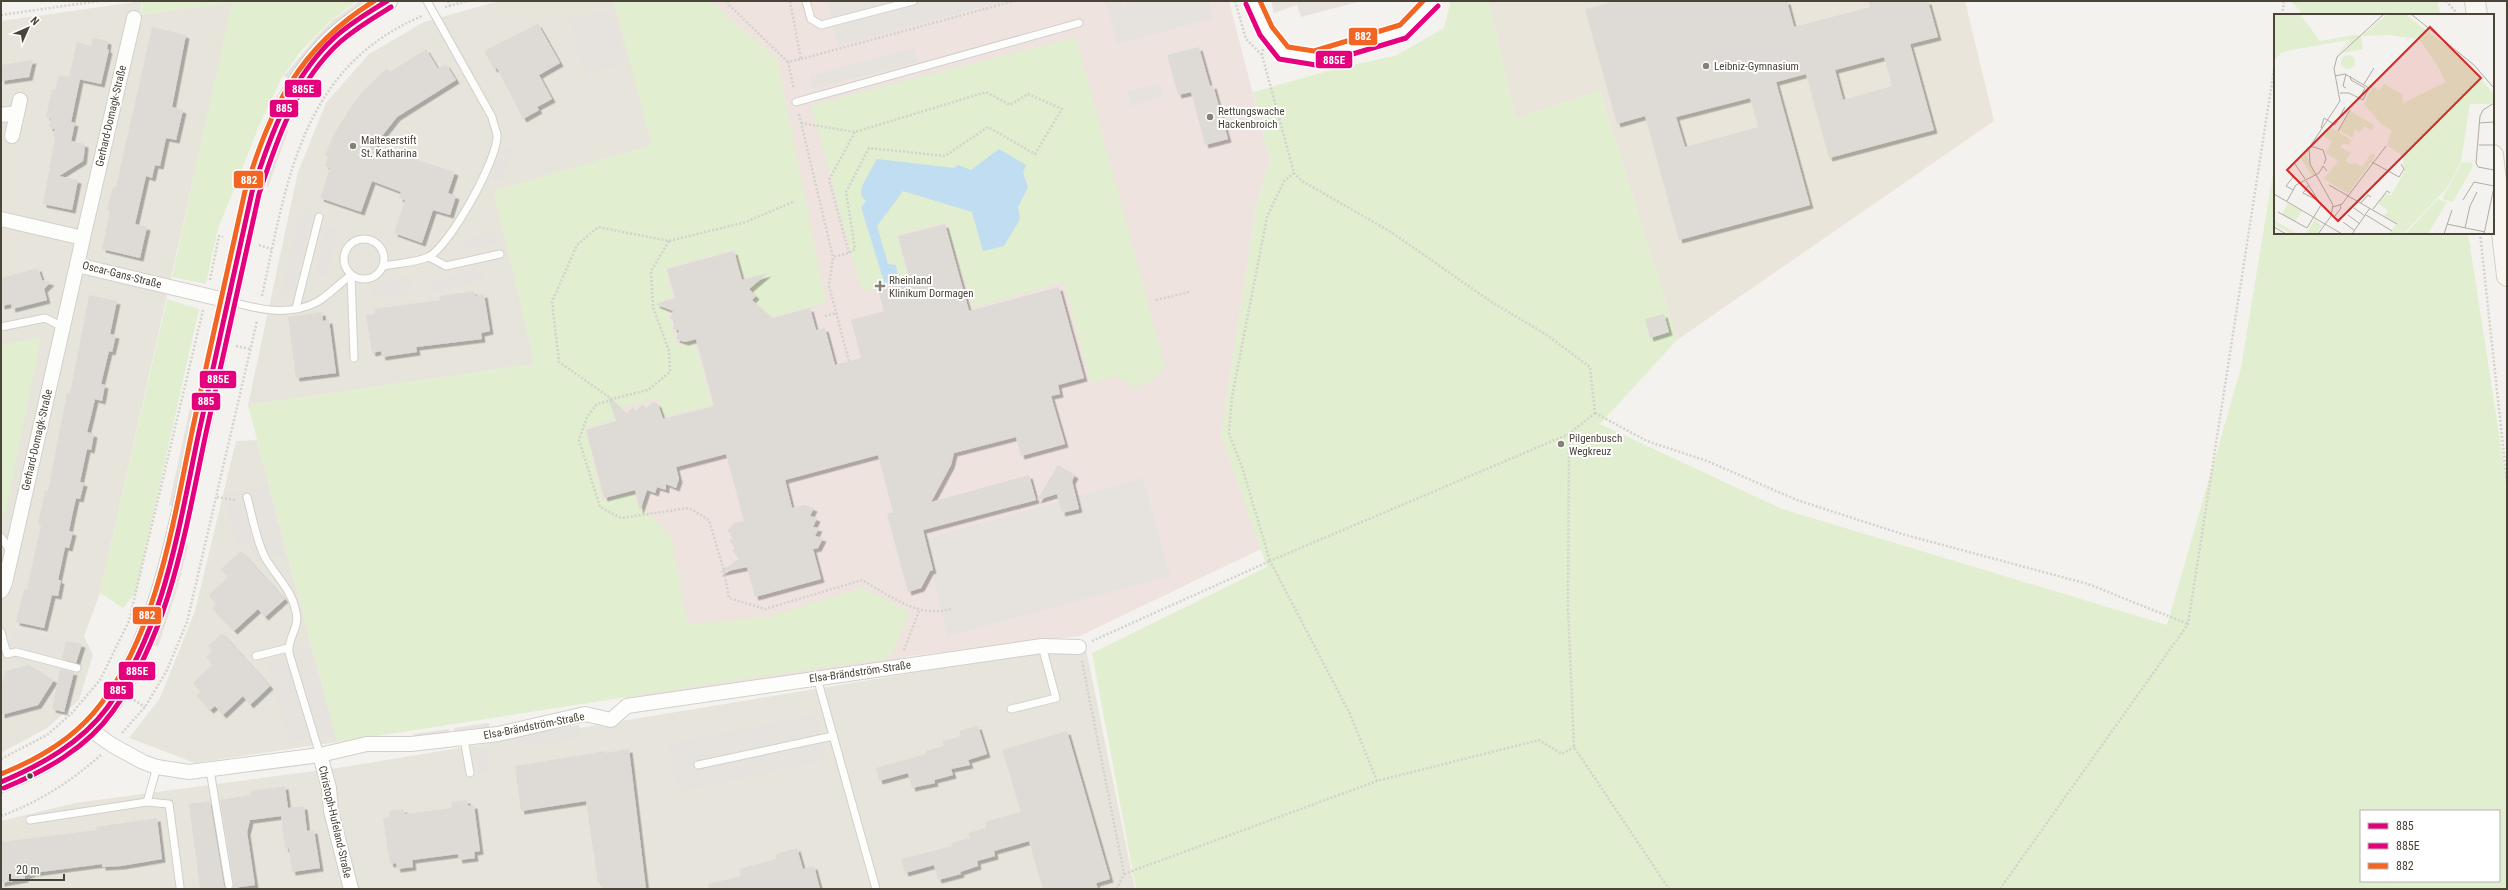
<svg xmlns="http://www.w3.org/2000/svg" width="2508" height="890" font-family="'Roboto Condensed',sans-serif">
<style>
.residential{fill:#e7e4dc}
.education{fill:#eae5da}
.medical{fill:#eee3df}
.green{fill:#e1eecf;fill-rule:evenodd}
.parking{fill:#e6e3df}
.water{fill:#c0ddf1}
.building{fill:#dedbd6;fill-rule:evenodd;filter:url(#shadow)}
.lines{fill:none;stroke-linecap:round;stroke-linejoin:round}
.lane-casing{stroke:#d2d0cb;stroke-width:9}
.street-casing{stroke:#d2d0cb;stroke-width:16}
.secondary-casing{stroke:#d3cfc5;stroke-width:22}
.path{stroke:#d3d2cc;stroke-width:2.5;stroke-dasharray:2 2;stroke-linecap:butt}
.lane{stroke:#fdfdfc;stroke-width:7}
.street{stroke:#fdfdfc;stroke-width:14}
.secondary{stroke:#f7f6f1;stroke-width:20}
.bus-1-casing{stroke:#fff;stroke-width:8}
.bus-2-casing{stroke:#fff;stroke-width:8}
.bus-3-casing{stroke:#fff;stroke-width:8}
.bus-1{stroke:#e3007b;stroke-width:5}
.bus-2{stroke:#e5007d;stroke-width:5}
.bus-3{stroke:#f26522;stroke-width:5}
.poi-dot{fill:#868178;stroke:#fff;stroke-width:1.5}
.bus-dot{fill:#4b4439;stroke:#fff;stroke-width:1.5}
.labels{text-anchor:middle;dominant-baseline:central;stroke-width:4;stroke-linejoin:round;paint-order:stroke}
.poi-label{font-size:11px;fill:#4b4439;stroke:#fff;text-anchor:start}
.street-label{font-size:11px;fill:#4b4439;stroke:#fff}
.inset-road{fill:none;stroke:#b0aca6;stroke-width:1}
.view{fill:#d62828;fill-opacity:0.15;stroke:#d62828;stroke-width:2}
.inset-edge{fill:none;stroke:#4b4439;stroke-width:2}
.line-badge{stroke:#fff;stroke-width:1.5}
.badge-label{font-size:11px;text-anchor:middle;font-weight:bold;fill:#fff}
</style>
<defs>
<filter id="shadow"><feDropShadow dx="3.5" dy="3.5" stdDeviation="0" flood-color="#0004"/></filter>
</defs>
<rect width="100%" height="100%" fill="#f4f2ee"/>
<g class="residential">
<path d="M142,1L140,15L233,2L100,593L84,636L93,655L79,700L47,728L1,753V21Z"/>
<path d="M499,1H614L652,145L494,191L535,364L248,405L298,172L326,103L369,54L424,22Z"/>
<path d="M257,440L337,742L195,763L129,738L160,698L195,611L236,441Z"/>
<path d="M1086,649L1135,889H1V821L75,803L344,767L1039,652Z"/>
</g>
<path class="education" d="M1488,1H1965L1994,121L1677,340L1600,91L1516,118Z"/>
<path class="medical" d="M614,1H1229L1270,160L1256,208L1221,435L1261,549L1080,636L910,656L893,661L626,698L494,191L652,145Z"/>
<g class="green">
<path d="M143,1H357L329,22L300,52L281,79L259,126L218,229L206,284L172,277L232,2L140,15Z"/>
<path d="M614,1H713L723,13L777,58L826,303L761,320L749,277L742,278L735,249L666,268L672,297L664,300L677,346L694,341L712,405L664,417L658,398L612,410L615,420L585,428L603,501L632,492L636,502L671,536L688,624L767,617L863,588L910,612L891,658C706,683 522,714 337,742L248,405L535,364L494,191L652,145Z"/>
<path d="M1451,1H1488L1516,118L1600,91L1677,340L1600,424L1782,509L2167,625L2241,368L2275,161V233H2468L2507,485L2506,889H1136L1092,653L1267,567L1221,435L1256,208L1270,160L1253,92L1342,67L1395,56L1444,28ZM2361,811H2499V881H2361Z"/>
<path d="M2290,1H2438L2440,15H2299L2300,10Z"/>
<path d="M1076,37L1165,366C1156,380 1149,383 1134,387L1118,376L1091,383L1064,282L973,307L946,222L897,235L909,281L862,292L811,105ZM1000,149L1023,173L1028,187L1018,207L1020,220L983,251L972,212L903,191L877,226L888,264L899,281L885,284L861,207L866,201L865,198L958,165L971,170Z"/>
<path d="M167,299L199,309L136,592L123,608L100,593Z"/>
<path d="M41,337L5,516L1,510V345Z"/>
</g>
<g class="parking">
<path d="M360,1L363,4L289,79L284,76L318,35L333,20Z"/>
<path d="M827,1H1005L838,46Z"/>
<path d="M1105,1H1119L1123,8L1128,7L1130,1H1208L1213,18L1118,44Z"/>
<path d="M1271,1H1361L1301,17L1297,5L1274,13Z"/>
<path d="M612,11L625,63L584,75L570,17Z"/>
<path d="M914,48L918,62L813,89L809,76Z"/>
<path d="M1159,83L1163,96L1131,106L1127,92Z"/>
<path d="M283,129L288,131L268,187L263,185Z"/>
<path d="M503,146L514,150L502,181L491,177Z"/>
<path d="M300,209L312,212L293,297L281,294Z"/>
<path d="M326,225L338,228L327,277L315,275Z"/>
<path d="M496,231L499,243L466,251L463,239Z"/>
<path d="M481,268L484,280L434,293L431,281Z"/>
<path d="M403,277L410,278L412,294L372,299L370,287L391,278Z"/>
<path d="M191,403L196,404L174,506L169,505Z"/>
<path d="M1143,478L1170,576L947,636L925,539Z"/>
<path d="M267,484L284,554L256,561L252,543L237,547L224,495Z"/>
<path d="M182,544L188,546L178,586L158,647L153,644Z"/>
<path d="M14,629L66,641L63,656L11,644Z"/>
<path d="M310,647L335,733L289,744L268,663L281,660L298,649Z"/>
<path d="M817,714L826,761L678,791L668,744Z"/>
<path d="M489,723L490,728L454,733V728Z"/>
<path d="M579,725L581,738L515,748L513,735Z"/>
<path d="M449,729L450,734L414,739V734Z"/>
<path d="M486,747L490,773L477,774L473,749Z"/>
<path d="M345,828L361,889H355L340,829Z"/>
</g>
<path class="water" d="M999,149L1026,165L1023,173L1028,187L1018,207L1020,219L1004,246L983,251L972,212L903,191L877,226L888,264L896,265L899,281L885,285L861,207L866,201L861,195L862,186L877,159L954,168L958,165L971,170Z"/>
<g class="building">
<path d="M1609,1H1787L1794,27L1870,7L1868,1H1928L1938,37L1910,44L1934,130L1829,158L1806,74L1776,82L1810,205L1679,240L1645,116L1617,124L1585,9L1609,3ZM1884,57L1892,86L1843,100L1835,70ZM1750,98L1758,127L1685,147L1676,117Z"/>
<path d="M538,24L560,63L539,75L552,99L537,107L539,110L523,119L497,68L494,69L484,51Z"/>
<path d="M152,27L186,35L172,107L183,110L176,140L166,138L160,166L155,165L152,178L146,176L135,224L147,227L140,258L102,249L110,211L107,210L113,187H116Z"/>
<path d="M93,38L108,41L107,49L109,50L101,84L69,77L77,42L91,46Z"/>
<path d="M1199,47L1210,86L1213,85L1228,139L1205,145L1191,92L1178,95L1167,55Z"/>
<path d="M426,49L438,69L446,64L456,80L397,117L374,146L455,172L448,193L456,196L450,215L433,210L422,243L394,233L405,200L399,198L401,192L372,181L361,212L320,198L330,168L325,166L328,156L325,155L334,134L351,107L363,91L387,68L390,72Z"/>
<path d="M33,60L29,77L1,81V65Z"/>
<path d="M59,75L80,79L71,122L75,123L71,141L85,144L84,155L83,161L59,176L78,180L72,210L43,204L55,137H53L55,129L49,127L51,118L46,117L52,90H55Z"/>
<path d="M945,224L969,311L1059,287L1084,378L1058,385L1060,394L1051,396L1065,444L1021,456L1016,437L954,453L951,465L931,502L1029,475L1036,500L923,530L933,570L930,571L921,588L908,592L887,514L893,512L878,455L785,480L792,508L805,505L814,508L810,516L817,518L813,527L819,528L815,536L823,538L818,548L813,549L821,579L755,597L747,567L718,573L740,558L732,551L736,547L729,541L734,537L727,531L734,523L744,521L726,454L676,467L679,479L676,488L666,484V490L657,487L655,493L647,490L640,511L635,490L604,498L586,430L616,421L607,395L626,414L633,407L635,411L643,404L646,409L653,402L658,404L663,419L714,406L696,339L685,342L676,339L679,330L673,329L675,320L670,319L673,311L655,304L675,298L667,269L734,251L742,280L768,273L749,289L756,296L752,300L772,318L810,308L816,330L825,328L835,365L861,358L851,320L884,311L878,290L910,281L898,236Z"/>
<path d="M38,268L42,280L51,282L44,289L47,300L12,309L11,304L1,306V278Z"/>
<path d="M474,291L475,296L484,294L490,331L481,333L482,339L416,347L417,352L382,357L381,351L372,353L366,315L375,314L374,309L440,300L439,296Z"/>
<path d="M89,295L117,301L110,334L116,335L112,352L109,351L101,384L105,385L102,401L95,399L91,416L87,432L94,434L91,450L87,449L80,482L84,483L80,499L76,498L72,516L69,531L73,532L69,548L65,547L58,580H61L58,596L52,595L44,628L16,622L24,589H27L41,525L38,524L45,491H48L67,393L70,394Z"/>
<path d="M322,312L323,321L329,320L336,373L296,378L288,317Z"/>
<path d="M1664,314L1669,332L1650,338L1645,319Z"/>
<path d="M1058,465L1075,475L1072,481L1079,509L1062,513L1057,494L1037,500Z"/>
<path d="M241,551L285,599L265,617L258,609L234,631L212,608L216,604L209,595L228,577L221,569Z"/>
<path d="M222,633L270,686L250,705L243,696L223,715L215,706L210,710L196,695L201,691L193,683L213,664L206,657L212,651L208,646Z"/>
<path d="M66,641L82,644L76,663L62,659Z"/>
<path d="M29,665L54,680L38,705L1,715V690L5,671Z"/>
<path d="M60,669L74,672L64,712L52,709Z"/>
<path d="M978,726L987,754L968,760L970,765L951,769L953,775L934,780L935,783L912,788L908,773L879,781L876,768L926,754V751L944,746L942,741L961,736L959,731Z"/>
<path d="M1067,731L1110,879L1096,883L1098,889H1043L1029,841L994,851L995,856L977,861L978,866L960,872L961,874L938,880L934,865L905,873L901,859L952,846L951,843L970,838L968,833L986,828L985,822L1021,812L1002,750Z"/>
<path d="M629,749L646,889H602L601,883H598L586,801L521,811L515,766L605,751V753Z"/>
<path d="M285,786L288,808L304,806L307,831L314,830L320,868L292,872L289,848L285,849L281,816L250,820L247,832L255,885L233,888L234,884L220,800L250,795V791Z"/>
<path d="M467,800L468,806L474,805L480,851L474,852L475,858L459,860L458,854L412,860L413,867L397,869L396,863L390,864L383,818L389,817V811L404,809L405,814L452,808L451,802Z"/>
<path d="M210,801L224,886L226,889H200L189,804Z"/>
<path d="M157,818L162,859L121,866L102,867V864L33,873L25,876V879L1,883V842L97,830L96,827Z"/>
<path d="M797,848L803,869L814,866L820,889H709L708,884L741,876L739,869L776,859V854Z"/>
</g>
<g class="lines">
<g class="lane-casing">
<g id="lane">
<path d="M806,1L811,19L821,25L913,1"/>
<path d="M1252,1L1266,31L1284,54L1315,58L1404,31L1433,1"/>
<path d="M796,102L1079,23"/>
<circle cx="364" cy="259" r="20"/>
<path d="M429,257L446,266L500,254"/>
<path d="M384,266C398,263 415,263 428,257C449,248 499,157 497,135C496,129 493,123 492,117L427,1"/>
<path d="M351,275L354,358"/>
<path d="M229,301C257,309 288,317 317,302C329,295 340,283 351,275"/>
<path d="M296,308L319,217"/>
<path d="M1,327L45,318L63,327"/>
<path d="M247,497C252,515 257,544 266,559C277,578 292,590 296,612C300,628 287,638 289,653L320,755"/>
<path d="M1,537L11,552"/>
<path d="M1,632L7,654L16,652L77,668"/>
<path d="M256,656L288,648"/>
<path d="M817,678L876,889"/>
<path d="M1011,709L1056,698L1042,646"/>
<path d="M464,739L470,773"/>
<path d="M698,765L833,736"/>
<path d="M210,770L229,885"/>
<path d="M147,802L169,804L180,887"/>
<path d="M30,820L147,802L157,767"/>
</g>
</g>
<g class="street-casing">
<g id="street">
<path d="M1,115L17,113"/>
<path d="M12,136L20,100"/>
<path d="M1,219L83,238L5,583L1,591"/>
<path d="M83,238L134,18"/>
<path d="M77,265L229,301"/>
<path d="M88,728L112,745L143,762L157,767L189,772L320,755L367,744H411L498,734L585,714L611,720L627,706L1042,646L1079,647"/>
<path d="M320,755L329,788L331,811L351,889"/>
</g>
</g>
<g class="secondary-casing">
<g id="secondary">
<path d="M2475,1L2477,15"/>
<path d="M2493,155L2507,276"/>
<path d="M1,782C42,766 80,743 107,708C161,638 181,514 200,429C217,350 235,271 252,192C269,139 288,85 328,44C345,26 366,14 387,1"/>
</g>
</g>
<g class="path">
<path d="M448,1L450,6"/>
<path d="M728,1L729,5L788,62"/>
<path d="M790,1L801,59L788,62L794,89"/>
<path d="M1235,1L1246,39L1262,55"/>
<path d="M2446,1L2456,12"/>
<path d="M445,7L467,1"/>
<path d="M1,15L99,1"/>
<path d="M2282,15L2284,1"/>
<path d="M1263,49L1262,55L1294,173L1302,181L1391,232L1490,301L1547,335L1590,367L1595,413"/>
<path d="M801,59L1014,1"/>
<path d="M799,114L833,257L829,286L849,361"/>
<path d="M801,123L855,132L986,92L1010,105L1028,94L1062,109L1035,154L988,127L945,156L869,148L846,192L855,249L849,253L833,257"/>
<path d="M2480,233L2507,483"/>
<path d="M669,241L651,271L653,307L669,351L670,372L648,390L612,399L559,362L552,302L577,245L598,227L669,241L746,222L795,201"/>
<path d="M259,245L272,249"/>
<path d="M849,253L829,180L855,132"/>
<path d="M210,280L219,236L223,237"/>
<path d="M262,296C287,182 300,68 422,16"/>
<path d="M1156,300L1189,292"/>
<path d="M825,316L836,313"/>
<path d="M236,346L250,349"/>
<path d="M612,400L597,404L587,417L579,440L600,507L621,518L689,508L709,520L724,571L729,598L765,609L862,580C891,596 920,620 953,608"/>
<path d="M1595,413L1647,441L1707,461L1797,500L1902,534L2088,584L2188,624"/>
<path d="M1595,413L1569,434L1568,609L1574,747L1669,889"/>
<path d="M217,497L236,500"/>
<path d="M1092,641L1270,561L1242,467L1229,433L1232,397L1267,217L1284,181L1294,173"/>
<path d="M904,650L919,611"/>
<path d="M1082,661L1124,874L1117,889"/>
<path d="M134,700L145,707"/>
<path d="M122,733L145,707L167,670L187,622L257,321"/>
<path d="M1,759L47,735L72,713L100,680L129,621L203,310"/>
<path d="M1377,781L1350,714L1270,561L1569,434"/>
<path d="M1,816C39,802 70,782 101,755"/>
<path d="M1124,874L1377,781L1539,740L1562,754L1574,747"/>
<path d="M2000,889L2188,624L2275,63"/>
</g>
<use href="#lane" class="lane"/>
<use href="#street" class="street"/>
<use href="#secondary" class="secondary"/>
<g class="bus-1-casing">
<path id="bus-1" d="M1,782C41,765 81,743 107,708C165,629 179,525 199,432C217,352 235,272 252,192C270,136 291,78 334,38C350,23 369,12 387,1"/>
</g>
<g class="bus-2-casing">
<g id="bus-2">
<path d="M1246,4L1260,35L1279,59L1316,65L1406,38L1438,6"/>
<path d="M4,788C45,771 87,748 113,711C171,630 186,527 206,433C224,353 241,274 259,194C277,139 297,81 340,42C356,28 373,18 391,7"/>
</g>
</g>
<g class="bus-3-casing">
<g id="bus-3">
<path d="M1260,1L1272,27L1288,47L1314,51L1400,25L1423,1"/>
<path d="M1,774C39,759 75,738 100,705C158,631 174,517 193,427C210,348 228,269 245,191C271,108 298,48 374,1"/>
</g>
</g>
<use href="#bus-1" class="bus-1"/>
<use href="#bus-2" class="bus-2"/>
<use href="#bus-3" class="bus-3"/>
</g>
<g class="poi-dot">
<circle cx="1706" cy="66" r="4"/>
<circle cx="1210" cy="117" r="4"/>
<circle cx="353" cy="146" r="4"/>
<path d="M878 280h4v4h4v4h-4v4h-4v-4h-4v-4h4z"/>
<circle cx="1561" cy="444" r="4"/>
</g>
<circle class="bus-dot" cx="30" cy="776" r="3.5"/>
<g class="labels">
<g class="poi-label">
<text x="1714" y="66">Leibniz-Gymnasium</text>
<text x="1218" y="111">Rettungswache<tspan x="1218" dy="13">Hackenbroich</tspan></text>
<text x="361" y="140">Malteserstift<tspan x="361" dy="13">St. Katharina</tspan></text>
<text x="889" y="280">Rheinland<tspan x="889" dy="13">Klinikum Dormagen</tspan></text>
<text x="1569" y="438">Pilgenbusch<tspan x="1569" dy="13">Wegkreuz</tspan></text>
</g>
<g class="street-label">
<text transform="translate(111 116) rotate(-77)">Gerhard-Domagk-Straße</text>
<text transform="translate(122 275) rotate(14)">Oscar-Gans-Straße</text>
<text transform="translate(37 440) rotate(-77)">Gerhard-Domagk-Straße</text>
<text transform="translate(860 672) rotate(-8)">Elsa-Brändström-Straße</text>
<text transform="translate(534 726) rotate(-11)">Elsa-Brändström-Straße</text>
<text transform="translate(335 822) rotate(77)">Christoph-Hufeland-Straße</text>
</g>
</g>
<g transform="translate(2274 14)">
<rect width="220" height="220" fill="#f4f2ee"/>
<path d="M0,0H26L46,27L81,21L87,22L114,0H131L186,42L220,80V87L216,90H196L187,147L180,162L171,176L129,220H115L123,209L110,202L114,197L104,189L112,179L116,182L119,178L130,158L129,142L113,131L118,116L108,111L90,90L97,75L93,70L106,76L110,70L128,80L129,89L172,68L162,49L145,25L113,21L87,22L89,35L69,39L78,27L61,43L75,26L17,36L7,39L0,47ZM67 48a7 7 0 1 1 14 0a7 7 0 1 1-14 0ZM76,97L100,111V114L97,116L90,112L86,118L80,115L79,124L65,116ZM52,115H60L77,126L75,131L69,129L66,133L77,139L71,147L76,150L82,149L88,153L96,141L100,139L101,143L74,180L50,165L64,147L52,139L58,127L47,121ZM34,132L33,142L41,161L38,162L26,143L21,148ZM188,148L199,149L198,154L179,188L168,185ZM164,185L173,188L154,220H131ZM14,189L28,197L21,208L8,200ZM41,205L48,212L42,220H32ZM0,206L10,212L23,220H17L3,212Z" fill="#e1eecf"/>
<path class="inset-road" d="M137,0L200,51L220,74M72,60L69,72L72,74M61,62L71,60L95,74L89,86L75,79H66M76,62L77,66L91,74L85,85M90,70L100,54M220,89L209,96L206,102L202,149L204,153L220,156M205,109L220,108M47,114L50,104L61,111L71,93M64,117L76,96M205,131H220M36,132L49,136L52,145L50,150M98,148L125,163L130,155L127,150M21,150L31,165M35,171L29,179L45,187M55,171L123,210M19,176L12,172L20,162M0,180L68,220M189,186L200,168L220,172M13,187L22,171L45,159L49,152L53,157M87,189L94,181L97,183M59,193L68,190L112,132M80,194L91,202M99,195L113,177L116,179M4,198L33,214L47,191L32,167M74,201L86,210M92,201L118,217M61,202L67,194L66,191M69,208L80,216M173,210L211,218M0,213L12,220M191,214L196,192L203,178M44,220L57,202L59,191L36,150L35,134L66,87L60,55L63,43L110,0M78,220L96,194M170,220L178,196M210,220L220,173"/>
<path class="view" d="M156,13L207,64L64,207L13,156Z"/>
<rect width="220" height="220" class="inset-edge"/>
</g>
<g class="line-badge">
<rect x="1348" y="27" width="30" height="19" rx="4" fill="#f26522"/>
<rect x="1315" y="50" width="38" height="19" rx="4" fill="#e5007d"/>
<rect x="284" y="79" width="38" height="19" rx="4" fill="#e5007d"/>
<rect x="269" y="99" width="30" height="19" rx="4" fill="#e3007b"/>
<rect x="233" y="170" width="31" height="19" rx="4" fill="#f26522"/>
<rect x="199" y="370" width="38" height="19" rx="4" fill="#e5007d"/>
<rect x="191" y="392" width="30" height="19" rx="4" fill="#e3007b"/>
<rect x="132" y="606" width="30" height="19" rx="4" fill="#f26522"/>
<rect x="118" y="661" width="38" height="20" rx="4" fill="#e5007d"/>
<rect x="103" y="681" width="31" height="19" rx="4" fill="#e3007b"/>
</g>
<g class="badge-label">
<text x="1363" y="40">882</text>
<text x="1334" y="64">885E</text>
<text x="303" y="93">885E</text>
<text x="284" y="112">885</text>
<text x="249" y="184">882</text>
<text x="218" y="383">885E</text>
<text x="206" y="405">885</text>
<text x="147" y="619">882</text>
<text x="137" y="675">885E</text>
<text x="118" y="694">885</text>
</g>
<rect width="2508" height="890" fill="none" stroke="#4b4439" stroke-width="4"/>
<rect x="2360" y="810" width="140" height="72" fill="#ffffff" stroke="#b7b4b0"/>
<rect x="2368" y="823" width="20" height="6" fill="#e3007b" stroke="#b7b4b0"/>
<text x="2396" y="830" font-size="12" fill="#4b4439">885</text>
<rect x="2368" y="843" width="20" height="6" fill="#e5007d" stroke="#b7b4b0"/>
<text x="2396" y="850" font-size="12" fill="#4b4439">885E</text>
<rect x="2368" y="863" width="20" height="6" fill="#f26522" stroke="#b7b4b0"/>
<text x="2396" y="870" font-size="12" fill="#4b4439">882</text>
<g transform="translate(28 28) rotate(45)" stroke="#ffffff" stroke-width="3" paint-order="stroke">
<path d="M0-3L7 15L0 10L-7 15Z" fill="#4b4439"/>
<text y="-6" font-size="11" font-weight="bold" text-anchor="middle" fill="#4b4439">N</text>
</g>
<path d="M10 874v6h54v-6" fill="none" stroke="#4b4439" stroke-width="2"/>
<text x="16" y="874" font-size="12" fill="#4b4439" stroke="#ffffff" stroke-width="3" paint-order="stroke">20 m</text>
</svg>
